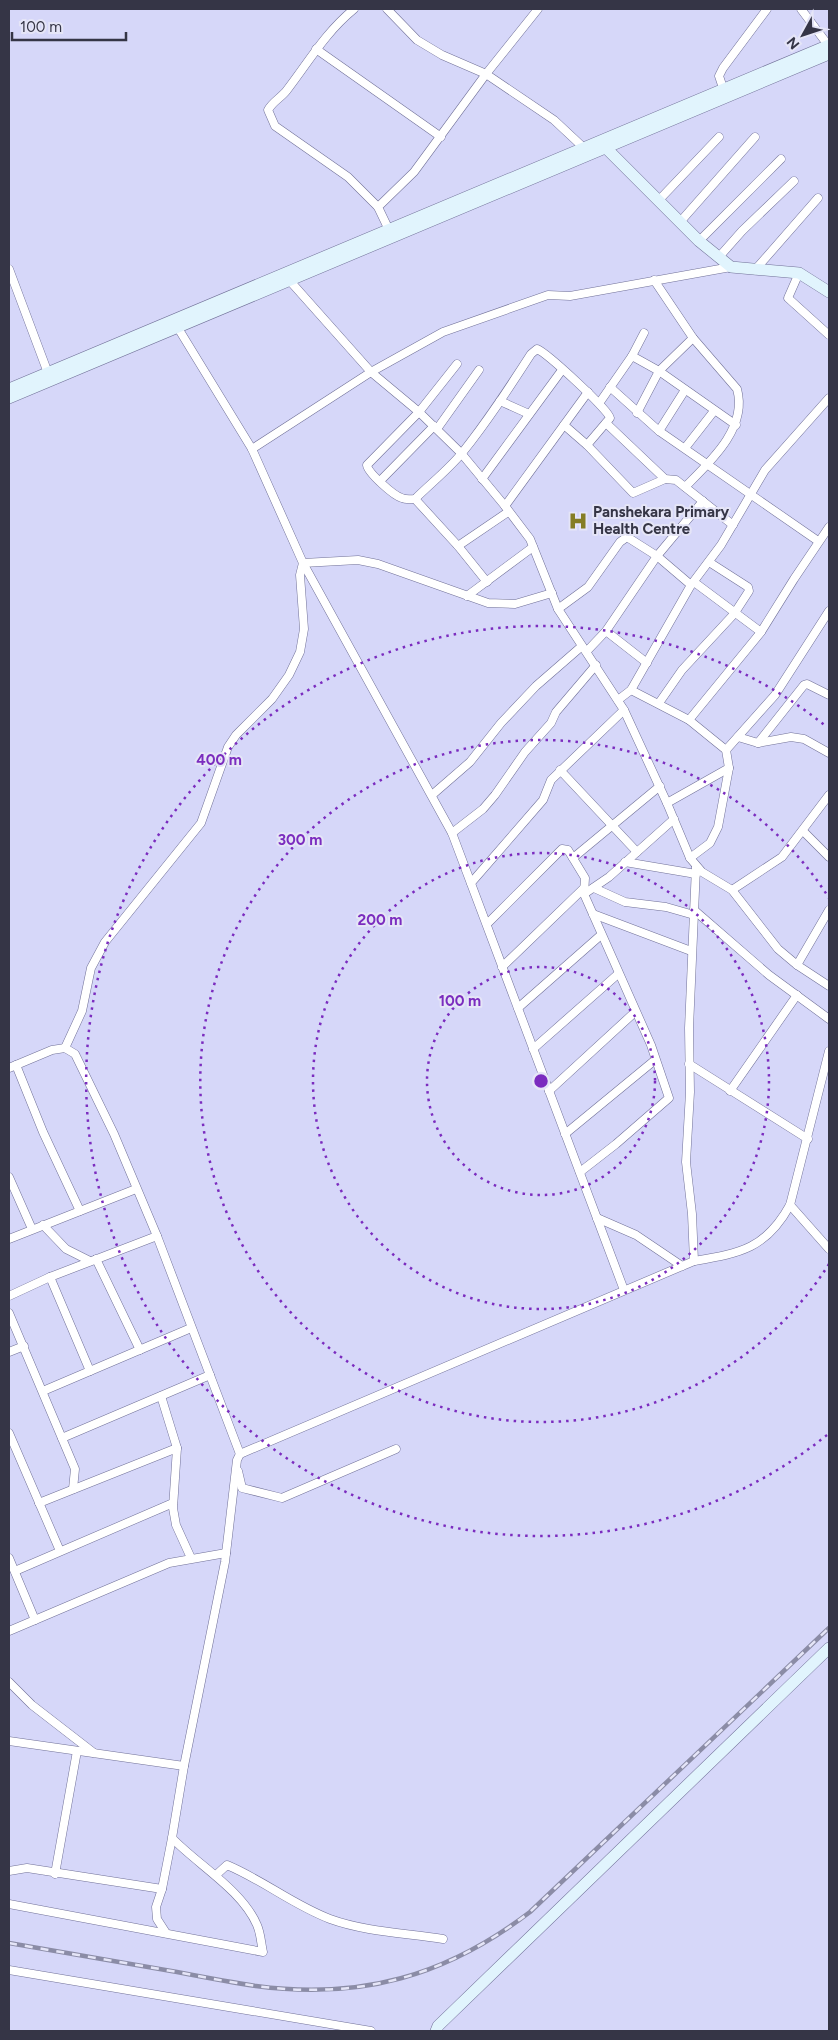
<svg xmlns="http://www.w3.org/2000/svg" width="838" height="2040" font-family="Figtree,sans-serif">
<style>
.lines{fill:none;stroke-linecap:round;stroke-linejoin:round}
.street-casing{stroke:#717198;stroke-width:9}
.secondary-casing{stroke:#717198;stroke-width:12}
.street{stroke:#fff;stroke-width:8}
.secondary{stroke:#e1f4fd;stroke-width:11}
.rail-casing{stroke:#8b8ca6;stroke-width:4.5}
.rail{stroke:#e5e5f7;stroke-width:2.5;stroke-dasharray:8;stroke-linecap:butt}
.ring{fill:none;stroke:#7b2cbf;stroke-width:2.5;stroke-dasharray:2.5 5}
.labels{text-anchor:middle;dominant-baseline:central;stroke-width:4;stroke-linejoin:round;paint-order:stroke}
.poi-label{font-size:15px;font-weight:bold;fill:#353546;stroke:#e5e5f7;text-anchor:start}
.centre{fill:#7b2cbf;stroke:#e5e5f7;stroke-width:2.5}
.ring-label{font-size:15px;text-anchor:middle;font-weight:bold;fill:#7b2cbf;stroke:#e5e5f7;stroke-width:4;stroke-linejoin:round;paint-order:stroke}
</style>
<rect width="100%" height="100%" fill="#d6d7f9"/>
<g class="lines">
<g class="street-casing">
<g id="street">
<path d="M354,9C325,33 310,60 287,90C281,98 273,101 268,110L275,126L348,177L378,207"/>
<path d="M387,9L417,40L442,55L486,74L554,120L584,148"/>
<path d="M801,9L828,45"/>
<path d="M316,49L441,137"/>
<path d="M723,88L719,76L723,68L767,9"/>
<path d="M659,200L719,137"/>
<path d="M680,222L755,137"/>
<path d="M389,230L378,207L414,172L486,74L538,9"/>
<path d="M699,241L781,159"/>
<path d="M719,257L742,231L794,181"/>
<path d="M9,269L48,373"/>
<path d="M755,270L818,198"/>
<path d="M799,273L788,298L829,335"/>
<path d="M654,280L693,338L737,389C748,428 710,462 685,487"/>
<path d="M290,281L371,372L419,412L461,453L505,506L530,539L558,609L624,710L667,803L690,858L702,872L732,890L778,949L797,965L829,986"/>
<path d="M178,328L252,449L303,563L452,833L624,1290"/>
<path d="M632,356L659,371L736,425"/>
<path d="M457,364L419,412L367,465C368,473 394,496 402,498C406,500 411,499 415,499C430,484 448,470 462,453C487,422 509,388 531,354L537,349C547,353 609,410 610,418L587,445"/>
<path d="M610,387L659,431L818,541"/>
<path d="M500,401L529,414"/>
<path d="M600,402L632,356L644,333"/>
<path d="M637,413L659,371L693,338"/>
<path d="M606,423L665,479L676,480L733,525"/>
<path d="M564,425L587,445L633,493L665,479"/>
<path d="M437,429L479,370"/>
<path d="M659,431L685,390"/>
<path d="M685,448L714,411"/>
<path d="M252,449L371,372L443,332L548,295L570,296L731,267"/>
<path d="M482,479L562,370"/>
<path d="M380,481L434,426"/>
<path d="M415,499L458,546L487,582"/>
<path d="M505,506L588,392"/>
<path d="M458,546L508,512"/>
<path d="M694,582L761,632"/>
<path d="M467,596L533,547"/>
<path d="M558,609L588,587L620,542L627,537L657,556L691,585"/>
<path d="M606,631L647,663"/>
<path d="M587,651L606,631L657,556L703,501"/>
<path d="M631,690L689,720L726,750L729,768L718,827L710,843L690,858"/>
<path d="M618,700L631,690L691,585L721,545L765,470L829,398"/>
<path d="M659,703L682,670L734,614L749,591L748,587L709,562"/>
<path d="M689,720L761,632L794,579L829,527"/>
<path d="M738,737L758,743L791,737L804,739L829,753"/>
<path d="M758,743L804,685L807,684L829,695"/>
<path d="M726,750L775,695L829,611"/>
<path d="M560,770L637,852"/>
<path d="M432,795L470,762L501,723L536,686L582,646"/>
<path d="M667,803L729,768"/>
<path d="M803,831L829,857"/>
<path d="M452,833L483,809L495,795L525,752L551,723L556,712L596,665"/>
<path d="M573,858L660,786"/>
<path d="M625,862L696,874"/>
<path d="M471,883L543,800L551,780L624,710"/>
<path d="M594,888L625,902L666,907L694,915"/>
<path d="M732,890L782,857L829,795"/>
<path d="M584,894L609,877L674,819"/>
<path d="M694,910L769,975L829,1019"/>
<path d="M593,914L691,951"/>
<path d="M487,924L562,849L568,850L585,878L584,894L651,1045L669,1098L616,1144L580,1172"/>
<path d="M797,965L829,910"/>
<path d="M502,967L583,889"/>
<path d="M518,1008L601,935"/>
<path d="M65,1048L82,1011L91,968L105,942L201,823L228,747L236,735L272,699L289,675L300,652L304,629L300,575L303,563L358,560L378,564L488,603L515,604L552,593"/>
<path d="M533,1049L618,974"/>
<path d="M689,1064L808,1139"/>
<path d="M16,1065L43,1132L80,1211"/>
<path d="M9,1068L52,1050L65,1048L75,1054L114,1134L157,1236L240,1454"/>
<path d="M549,1091L635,1012"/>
<path d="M730,1091L797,995"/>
<path d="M565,1134L655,1060"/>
<path d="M9,1177L32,1229"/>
<path d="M790,1205L829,1249"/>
<path d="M597,1218L636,1235L682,1266"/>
<path d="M43,1225L66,1249L90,1261"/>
<path d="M9,1239L136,1189"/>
<path d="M96,1259L140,1350"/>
<path d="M694,1261L692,1214L686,1162L690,1092L689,1028L696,867"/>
<path d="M50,1277L90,1371"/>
<path d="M9,1296L50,1277L157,1236"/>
<path d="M9,1313L75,1469L73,1489"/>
<path d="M9,1352L24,1346"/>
<path d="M43,1391L191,1328"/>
<path d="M161,1396L177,1448L173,1508L176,1525L191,1558"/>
<path d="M9,1433L60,1551"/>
<path d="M62,1438L210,1375"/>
<path d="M238,1471L242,1488L282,1498L396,1449"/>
<path d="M39,1503L177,1448"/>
<path d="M9,1558L35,1620"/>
<path d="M15,1571L173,1503"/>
<path d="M9,1631L169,1563L226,1553"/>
<path d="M9,1682L32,1705L94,1753"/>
<path d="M9,1741L184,1766"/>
<path d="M9,1871L27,1868L162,1889"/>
<path d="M55,1874L77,1751"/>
<path d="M216,1875L227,1865C263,1880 293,1905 330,1919C366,1932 406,1933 443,1939"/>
<path d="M9,1904L263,1952C261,1944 261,1934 257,1925C242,1890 198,1865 172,1838"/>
<path d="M166,1933L157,1919L156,1907L162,1889L172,1838L184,1766L225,1562L237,1460L240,1454L694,1261C740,1253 766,1249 790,1205L829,1051"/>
<path d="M9,1970L371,2031"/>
</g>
</g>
<g class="secondary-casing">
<g id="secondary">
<path d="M606,148L699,241L731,267L799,273L829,292"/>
<path d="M9,389L829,45"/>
<path d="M9,398L829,54"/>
<path d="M436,2031L438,2026L829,1648"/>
</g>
</g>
<use href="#street" class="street"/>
<use href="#secondary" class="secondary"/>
<g class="rail-casing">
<path id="rail" d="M9,1943C65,1953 121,1962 177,1972C203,1977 229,1982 256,1986C361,2000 446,1976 530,1912L829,1628"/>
</g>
<use href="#rail" class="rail"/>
</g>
<g class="ring">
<circle cx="541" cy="1081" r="114"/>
<circle cx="541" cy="1081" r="228"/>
<path d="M829 1264A341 341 0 1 1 829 898"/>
<path d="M827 1435A455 455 0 1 1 827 727"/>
</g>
<defs>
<g id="hospital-bare" transform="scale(1.5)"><path d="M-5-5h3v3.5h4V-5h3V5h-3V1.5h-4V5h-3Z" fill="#857d24" stroke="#e5e5f7" stroke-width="2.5" paint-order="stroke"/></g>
</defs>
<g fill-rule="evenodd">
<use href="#hospital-bare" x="578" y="521"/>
</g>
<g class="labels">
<g class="poi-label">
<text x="593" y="512">Panshekara Primary<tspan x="593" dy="17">Health Centre</tspan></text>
</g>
</g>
<circle cx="541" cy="1081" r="8" class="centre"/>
<g class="ring-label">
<text x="219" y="765">400 m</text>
<text x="300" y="845">300 m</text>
<text x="380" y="925">200 m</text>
<text x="460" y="1006">100 m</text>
</g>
<rect width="838" height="2040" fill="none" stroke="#353546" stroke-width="20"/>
<g transform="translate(803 35) rotate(230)" stroke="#e5e5f7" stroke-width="4" paint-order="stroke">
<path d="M0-4L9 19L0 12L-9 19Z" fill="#353546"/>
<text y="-8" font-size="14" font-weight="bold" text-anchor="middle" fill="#353546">N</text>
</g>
<path d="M12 32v8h114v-8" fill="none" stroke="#353546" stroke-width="2.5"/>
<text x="20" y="32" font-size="15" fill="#353546" stroke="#e5e5f7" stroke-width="4" paint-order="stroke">100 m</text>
</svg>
